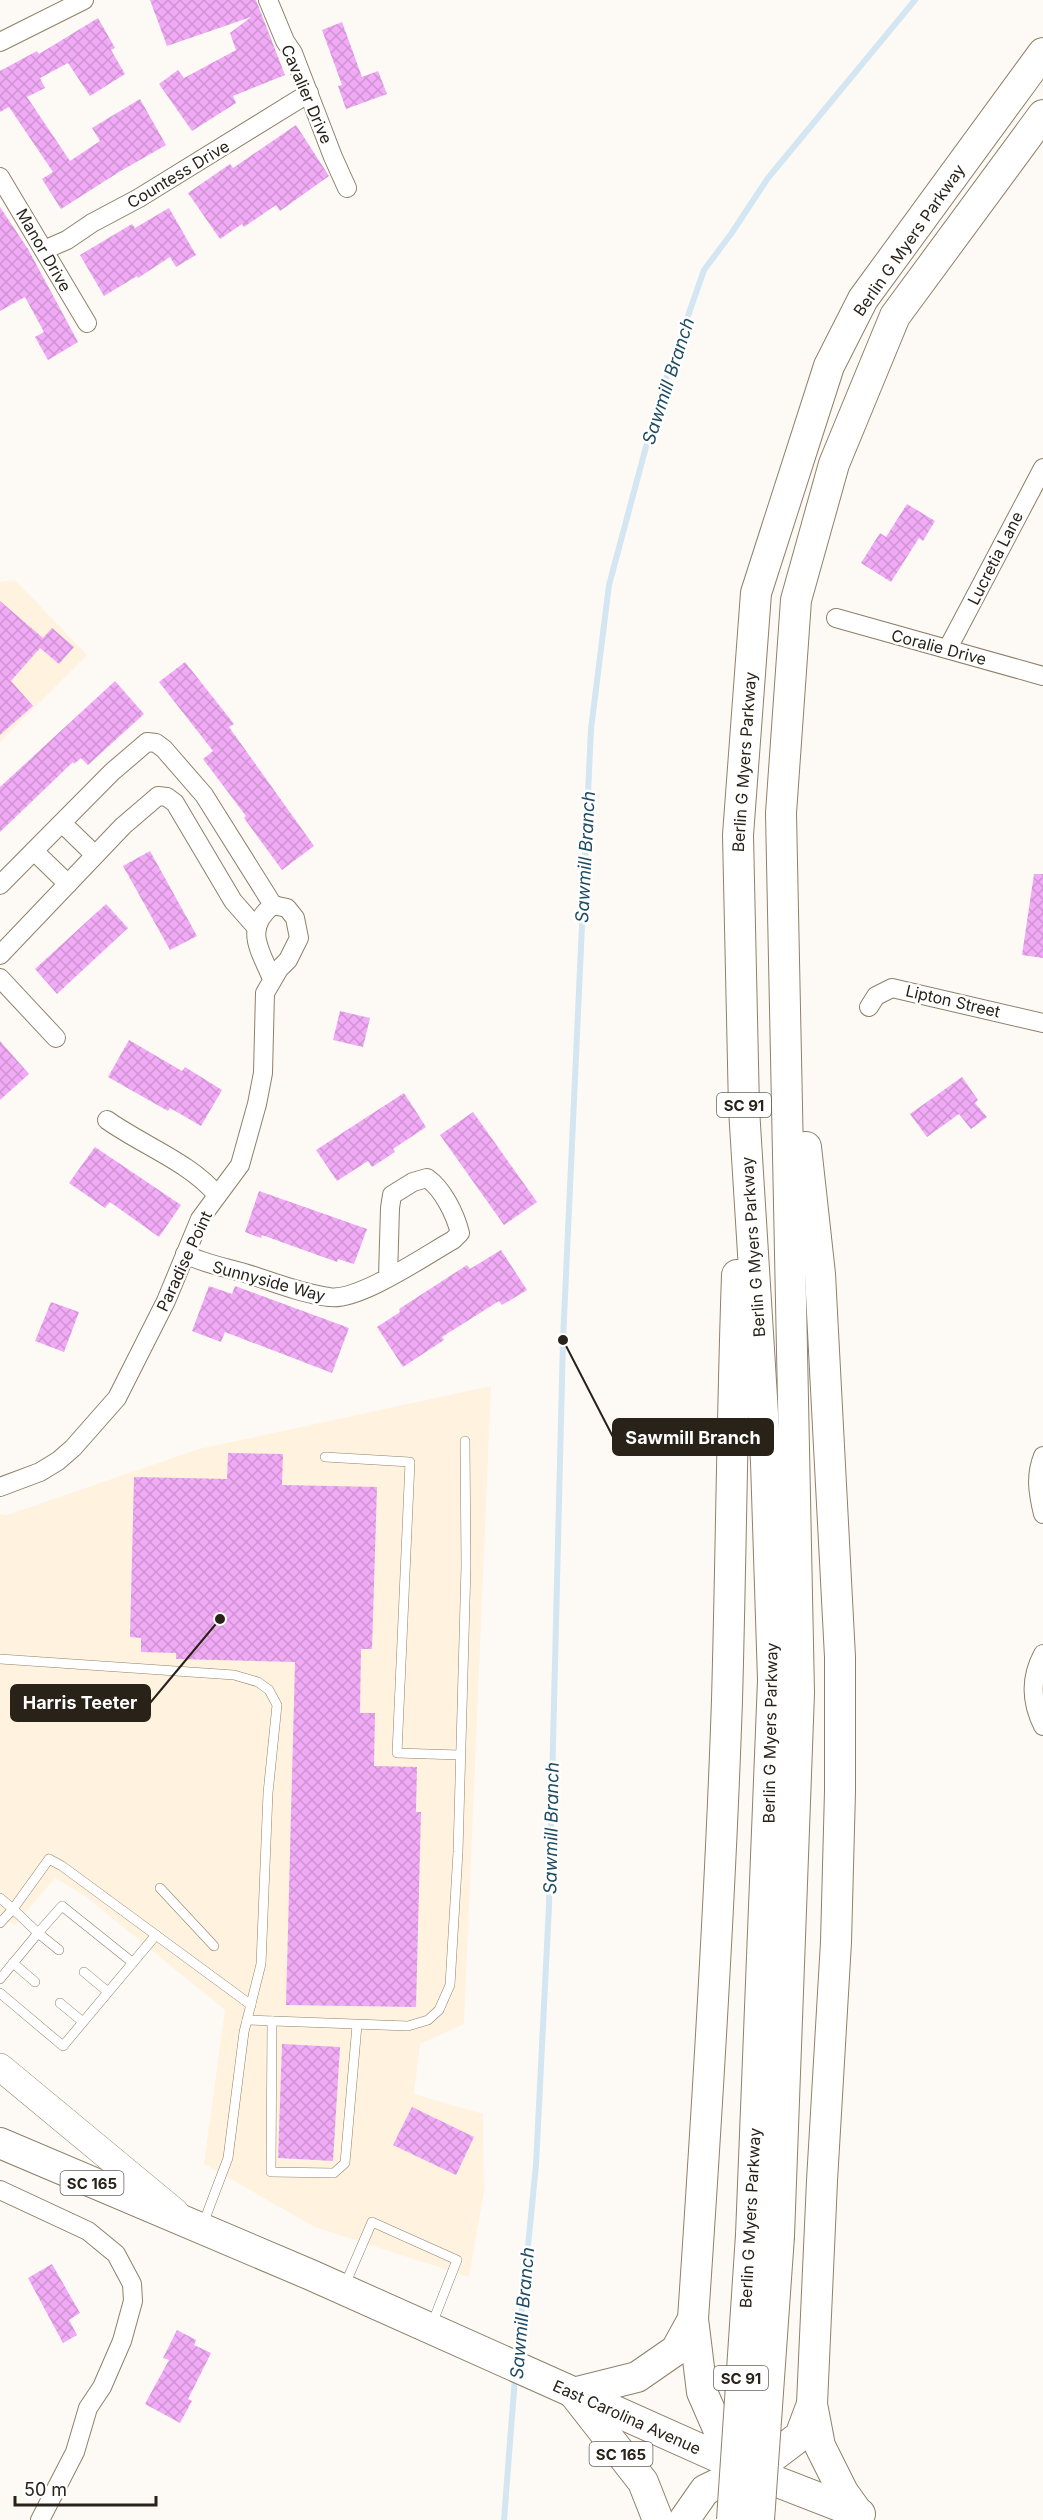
<svg xmlns="http://www.w3.org/2000/svg" width="1043" height="2520" font-family="Inter,sans-serif">
<style>
.built{fill:#fff2df}
.lines{fill:none;stroke-linecap:round;stroke-linejoin:round}
.stream{stroke:#d3e6f2;stroke-width:6}
.building{fill:url(#building-cross-hatch)}
.service-casing{stroke:#8f806a;stroke-width:10}
.minor-casing{stroke:#8f806a;stroke-width:20}
.secondary-casing{stroke:#8f806a;stroke-width:28}
.primary-casing{stroke:#8f806a;stroke-width:32}
.service{stroke:#fff;stroke-width:9}
.minor{stroke:#fff;stroke-width:18}
.secondary{stroke:#fff;stroke-width:27}
.primary{stroke:#fff;stroke-width:30}
.primary-bridge-casing{stroke:#8f806a;stroke-width:32;stroke-linecap:butt}
.primary-bridge{stroke:#fff;stroke-width:30}
.labels{text-anchor:middle;dominant-baseline:central;stroke-width:5;stroke-linejoin:round;paint-order:stroke}
.shield{fill:#fff;stroke:#68645e;stroke-width:1.5}
.shield-label{font-size:15px;font-weight:bold;fill:#282219}
.street-label{font-size:16px;fill:#282219;stroke:#fff}
.water-label{font-size:18px;font-style:italic;fill:#1e4c63;stroke:#fff}
.leader{fill:none;stroke:#282219;stroke-width:2}
.callout-dot{fill:#282219;stroke:#fff;stroke-width:2}
.callout{fill:#282219;stroke:#282219;stroke-width:2}
.callout-label{font-size:18px;text-anchor:middle;font-weight:bold;fill:#fff}
</style>
<defs>
<pattern id="building-cross-hatch" width="8" height="8" patternUnits="userSpaceOnUse" patternTransform="scale(1.5)"><rect width="8" height="8" fill="#f1abf6"/><path d="M0 0l8 8M0 8l8-8" fill="none" stroke="#cf93d2"/></pattern>
</defs>
<rect width="100%" height="100%" fill="#fdfaf5"/>
<g class="built">
<path d="M15,580L87,655L0,742V582Z"/>
<path d="M491,1386L464,2024L420,2044L414,2094L483,2114L484,2191L469,2277L315,2227L204,2164L225,2010L85,1896L55,1878L14,1926L0,1913V1514L7,1515L199,1449Z"/>
</g>
<g class="lines">
<g class="stream">
<path d="M517,2358L536,2165L549,1906L563,1340L591,729L609,585L658,402L704,270L731,234L768,178L915,0"/>
<path d="M504,2520L515,2377"/>
</g>
</g>
<g class="building">
<path d="M150,0H256L285,75L233,96L236,103L192,131L159,84L178,70L184,78L236,50L230,33L251,17L167,46Z"/>
<path d="M98,18L115,48L111,50L125,74L90,96L68,63L40,78L45,88L27,97L70,161L100,141L92,128L140,99L166,145L119,172L61,209L42,179L53,172L9,107L0,112V71L37,51L39,54Z"/>
<path d="M342,22L362,77L378,71L387,94L346,109L338,86L342,85L322,30Z"/>
<path d="M296,125L329,176L280,211L276,205L244,227L242,224L220,239L188,193L230,164L233,168Z"/>
<path d="M0,207L28,249L78,342L48,360L35,337L44,332L25,297L0,311Z"/>
<path d="M169,208L196,255L176,267L170,257L138,278L137,276L104,296L80,255L132,224L135,228Z"/>
<path d="M907,504L935,521L923,541L919,538L891,582L861,563L880,533L886,537Z"/>
<path d="M0,601L43,638L52,628L74,647L59,664L40,648L11,681L33,706L0,735Z"/>
<path d="M185,662L234,724L229,727L314,846L282,870L244,818L246,816L203,759L213,751L159,682Z"/>
<path d="M115,681L144,714L88,765L81,758L74,764L73,762L0,832V787Z"/>
<path d="M150,851L197,936L170,950L123,866Z"/>
<path d="M1034,874H1043V958L1022,955Z"/>
<path d="M106,904L128,928L57,994L35,969Z"/>
<path d="M340,1011L370,1018L363,1047L333,1040Z"/>
<path d="M129,1040L182,1071L185,1067L222,1090L201,1126L170,1108L168,1111L108,1077Z"/>
<path d="M0,1041L29,1074L0,1100Z"/>
<path d="M962,1077L978,1100L975,1103L987,1117L971,1129L959,1114L927,1137L910,1114Z"/>
<path d="M404,1093L426,1127L393,1149L395,1152L372,1167L368,1161L337,1181L316,1150Z"/>
<path d="M473,1112L537,1202L504,1225L440,1135Z"/>
<path d="M95,1147L181,1205L159,1237L110,1202L105,1208L69,1183Z"/>
<path d="M259,1191L367,1229L354,1264L338,1259L337,1262L262,1235L261,1238L245,1232Z"/>
<path d="M501,1250L527,1290L502,1305L499,1301L442,1337L444,1340L403,1367L377,1327L400,1312L399,1309L467,1265L470,1269Z"/>
<path d="M209,1286L232,1294L235,1286L349,1328L332,1373L225,1332L221,1342L192,1331Z"/>
<path d="M51,1302L79,1312L64,1352L35,1341Z"/>
<path d="M228,1453L283,1454L282,1485L377,1487L372,1649H361L360,1713H375L374,1766L417,1767L416,1812H421L416,2007L286,2005L295,1662L176,1659V1653L141,1652V1638L130,1637L134,1477L227,1479Z"/>
<path d="M282,2044L340,2047L333,2161L278,2158Z"/>
<path d="M412,2107L474,2137L456,2175L393,2145Z"/>
<path d="M52,2264L80,2313L69,2320L77,2335L63,2343L28,2278Z"/>
<path d="M177,2330L196,2340L194,2345L211,2353L188,2399L192,2401L180,2423L145,2404L169,2360L163,2358Z"/>
</g>
<g class="lines">
<g class="service-casing">
<g id="service">
<path d="M325,1457L410,1462L397,1753L459,1755"/>
<path d="M0,1659L234,1675L258,1682L269,1690L277,1705L268,1793L261,1964L244,2032L228,2158L203,2224"/>
<path d="M160,1888L214,1946"/>
<path d="M0,1898L13,1909L0,1923"/>
<path d="M59,1950L38,1933L62,1906L132,1962"/>
<path d="M13,1963L35,1982"/>
<path d="M84,1972L108,1992"/>
<path d="M0,1979L38,1933L13,1909L49,1859L62,1866L251,2005"/>
<path d="M0,1993L63,2046L156,1935"/>
<path d="M60,2003L83,2022"/>
<path d="M247,2020L408,2026L428,2020L439,2010L450,1985L458,1852L466,1566L465,1441"/>
<path d="M272,2021L271,2172L334,2173L345,2163L357,2025"/>
<path d="M344,2287L372,2222L457,2260L432,2324"/>
</g>
</g>
<g class="minor-casing">
<g id="minor">
<path d="M268,0L285,41L293,53L333,157L347,188"/>
<path d="M0,42L84,0"/>
<path d="M0,177L87,323"/>
<path d="M44,250L67,240L92,223L139,198L309,93"/>
<path d="M836,618L1043,676"/>
<path d="M948,648L1043,468"/>
<path d="M62,823L95,855"/>
<path d="M34,851L68,884"/>
<path d="M0,885L112,772L147,742L156,743L164,749L204,795L273,905"/>
<path d="M0,955L123,826L158,796L167,797L175,803L233,901L255,926"/>
<path d="M0,978L56,1038"/>
<path d="M869,1007L876,996L892,988L1043,1023"/>
<path d="M107,1120C142,1145 191,1163 217,1195"/>
<path d="M185,1254C206,1265 231,1268 254,1276C278,1284 304,1294 329,1297C358,1302 426,1255 453,1240L460,1233C455,1214 443,1189 427,1178L413,1182L392,1195L390,1208L388,1277"/>
<path d="M1043,1456C1035,1476 1038,1493 1043,1514"/>
<path d="M0,1487L40,1472L58,1461L73,1448L117,1398L166,1301L200,1219L240,1165L257,1104L263,1073L265,993L279,969L288,960L299,938L295,918L287,908L273,905C243,929 260,949 272,979"/>
<path d="M1043,1654C1030,1678 1031,1702 1043,1726"/>
<path d="M0,2190L88,2231L116,2254L132,2284L133,2301L122,2341L102,2387L88,2408L75,2452L40,2520"/>
</g>
</g>
<g class="secondary-casing">
<path id="secondary" d="M0,2067L175,2212"/>
</g>
<g class="primary-casing">
<g id="primary">
<path d="M806,1147L820,1274L840,1657V1791L836,1942L822,2181L812,2404L820,2446L843,2492L858,2513"/>
<path d="M0,2143L311,2275L747,2470L860,2514"/>
<path d="M751,2235L773,1680L766,1462L744,1109L738,835L756,593L829,366L863,299L1043,53"/>
<path d="M779,2236L799,1693L781,813L796,600L834,464L895,316L1043,115"/>
<path d="M693,2319L702,2392L719,2431L745,2468"/>
<path d="M573,2393L637,2377L676,2350L693,2319C707,2113 720,1907 727,1700C731,1558 732,1417 737,1275"/>
<path d="M575,2395L643,2482L658,2520"/>
<path d="M684,2520L705,2490L771,2458L800,2436L812,2404"/>
</g>
</g>
<use href="#service" class="service"/>
<use href="#minor" class="minor"/>
<use href="#secondary" class="secondary"/>
<use href="#primary" class="primary"/>
<g class="primary-bridge-casing">
<g id="primary-bridge">
<path d="M732,2520L751,2235"/>
<path d="M759,2520L779,2236"/>
</g>
</g>
<use href="#primary-bridge" class="primary-bridge"/>
</g>
<g class="labels">
<g class="shield">
<rect x="717" y="1093" width="54" height="24" rx="4.5"/>
<rect x="60.5" y="2171" width="63" height="24" rx="4.5"/>
<rect x="714" y="2366" width="54" height="24" rx="4.5"/>
<rect x="589.5" y="2442" width="63" height="24" rx="4.5"/>
</g>
<g class="shield-label">
<text x="744" y="1105">SC 91</text>
<text x="92" y="2183">SC 165</text>
<text x="741" y="2378">SC 91</text>
<text x="621" y="2454">SC 165</text>
</g>
<g class="street-label">
<text transform="translate(307 94) rotate(67)">Cavalier Drive</text>
<text transform="translate(178 174) rotate(-31)">Countess Drive</text>
<text transform="translate(909 240) rotate(-55)">Berlin G Myers Parkway</text>
<text transform="translate(44 250) rotate(60)">Manor Drive</text>
<text transform="translate(995 558) rotate(-63)">Lucretia Lane</text>
<text transform="translate(939 647) rotate(15)">Coralie Drive</text>
<text transform="translate(744 762) rotate(-86)">Berlin G Myers Parkway</text>
<text transform="translate(953 1001) rotate(13)">Lipton Street</text>
<text transform="translate(753 1247) rotate(-94)">Berlin G Myers Parkway</text>
<text transform="translate(184 1261) rotate(-65)">Paradise Point</text>
<text transform="translate(269 1281) rotate(15)">Sunnyside Way</text>
<text transform="translate(770 1733) rotate(-89)">Berlin G Myers Parkway</text>
<text transform="translate(750 2218) rotate(-87)">Berlin G Myers Parkway</text>
<text transform="translate(627 2417) rotate(24)">East Carolina Avenue</text>
</g>
<g class="water-label">
<text transform="translate(668 381) rotate(-72)">Sawmill Branch</text>
<text transform="translate(585 857) rotate(-87)">Sawmill Branch</text>
<text transform="translate(551 1828) rotate(-89)">Sawmill Branch</text>
<text transform="translate(522 2313) rotate(-85)">Sawmill Branch</text>
</g>
</g>
<path class="leader" d="M563 1340L613 1437M220 1619L150 1703"/>
<g class="callout-dot">
<circle cx="563" cy="1340" r="6"/>
<circle cx="220" cy="1619" r="6"/>
</g>
<g class="callout">
<rect x="613" y="1419" width="160" height="36" rx="6"/>
<rect x="11" y="1685" width="139" height="36" rx="6"/>
</g>
<g class="callout-label">
<text x="693" y="1444">Sawmill Branch</text>
<text x="80" y="1709">Harris Teeter</text>
</g>
<path d="M15 2496v9h141v-9" fill="none" stroke="#282219" stroke-width="3"/>
<text x="24" y="2496" font-size="18" fill="#282219" stroke="#ffffff" stroke-width="4.5" paint-order="stroke">50 m</text>
</svg>
